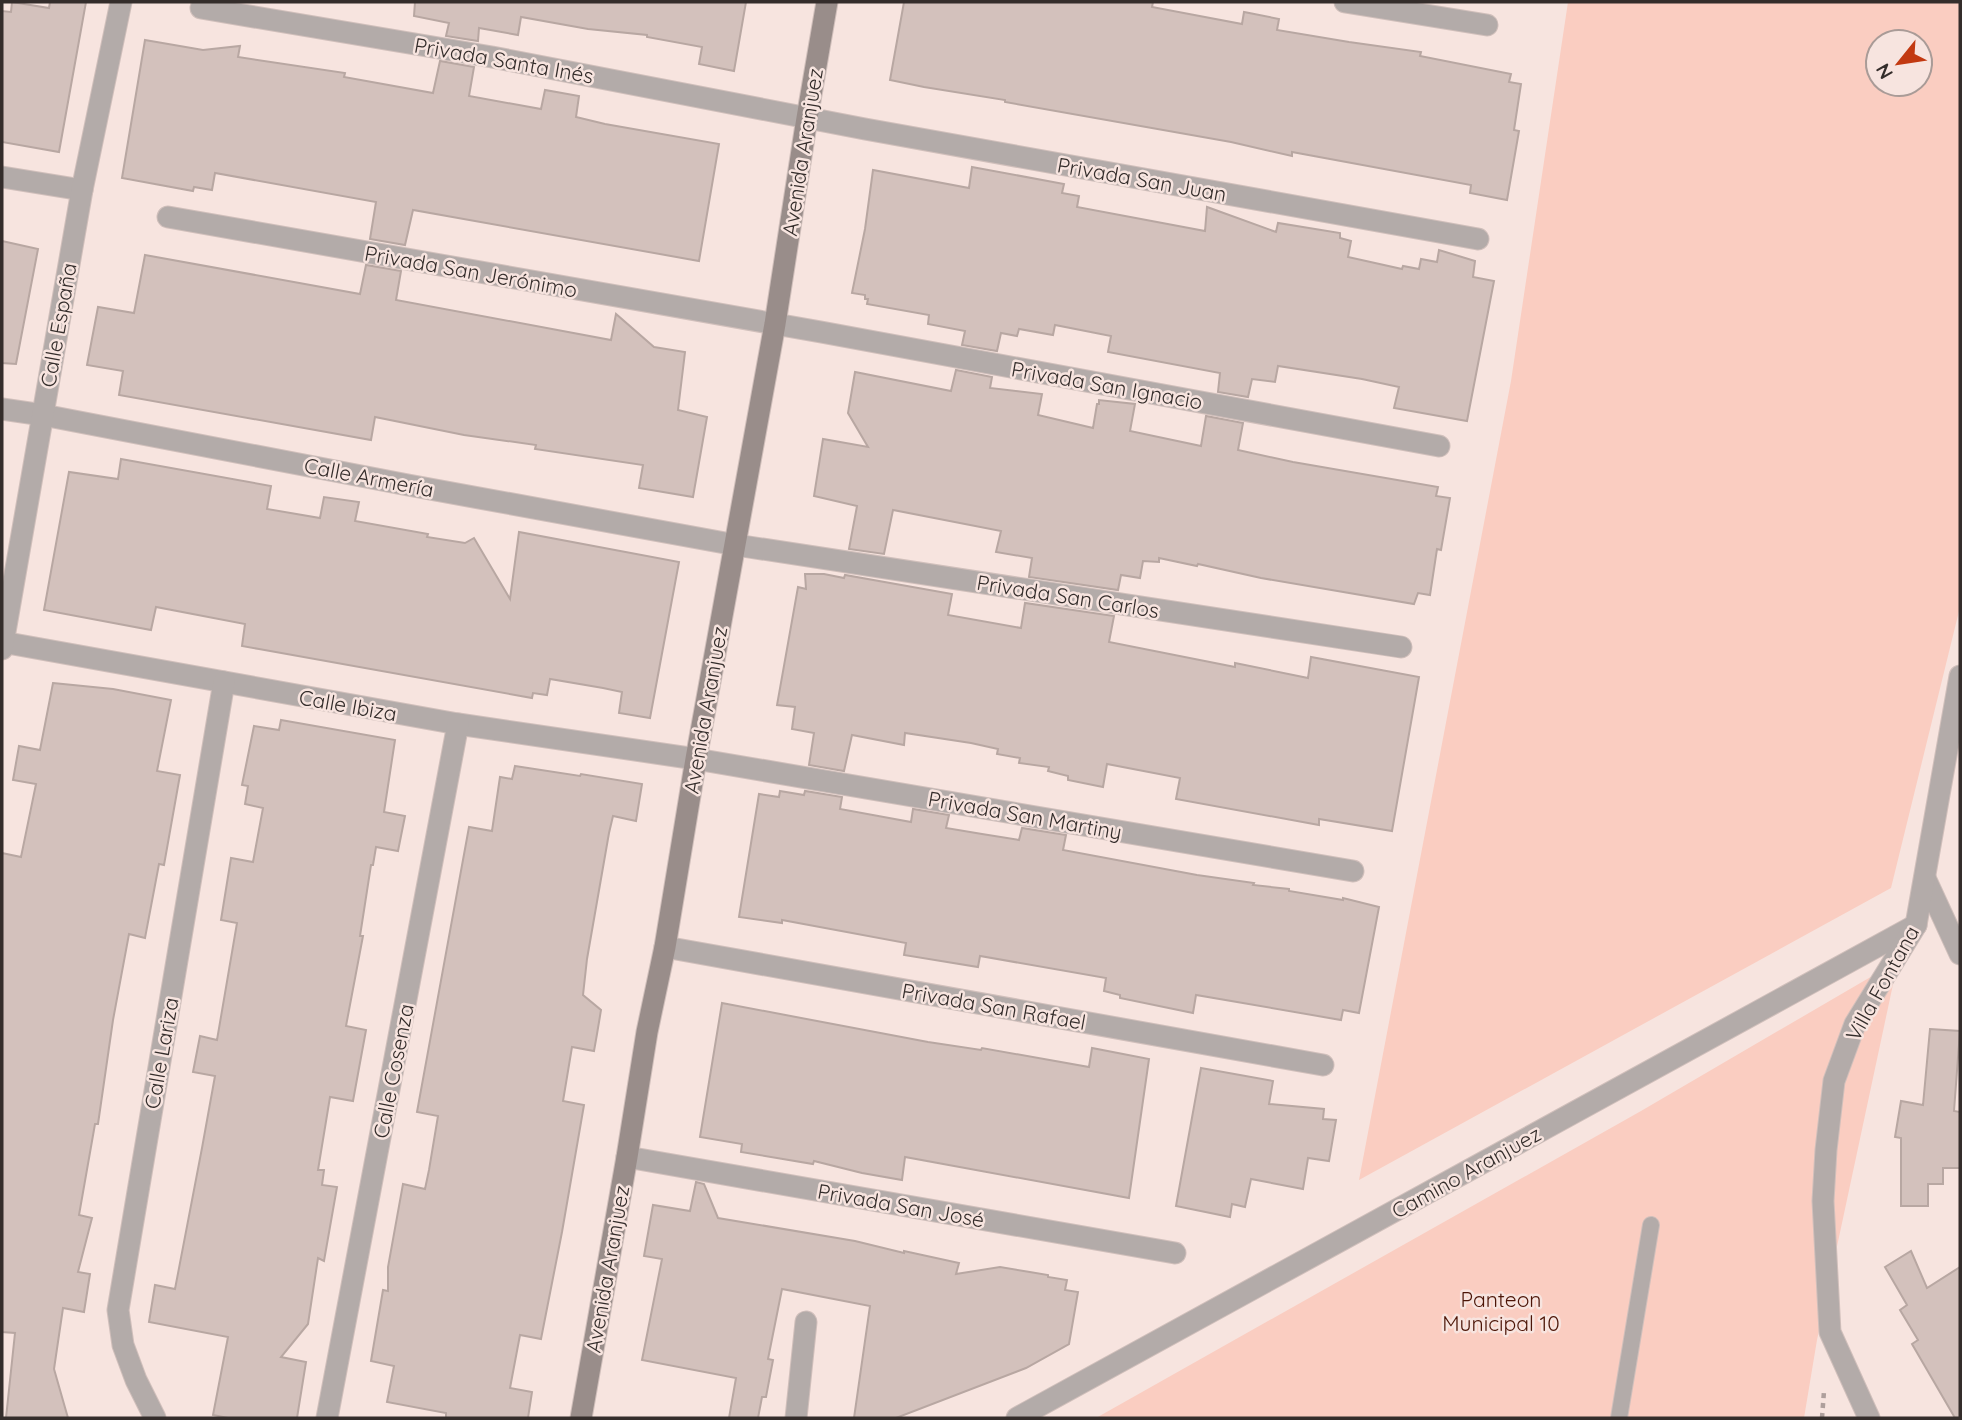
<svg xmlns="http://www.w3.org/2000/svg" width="1962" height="1420" font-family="Quicksand,sans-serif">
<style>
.green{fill:#facdc1;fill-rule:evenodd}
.building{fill:#d3c1bc;stroke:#b8a7a2;stroke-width:2}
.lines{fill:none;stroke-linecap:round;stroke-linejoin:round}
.lane-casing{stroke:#d0bfbb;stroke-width:18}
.street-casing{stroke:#d0bfbb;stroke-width:23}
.secondary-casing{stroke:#d0bfbb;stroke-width:23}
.path{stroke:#ae9f9c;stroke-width:4.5;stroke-dasharray:5 5;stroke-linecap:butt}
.lane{stroke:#b3aba9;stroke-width:16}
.street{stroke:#b3aba9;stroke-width:21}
.secondary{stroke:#998d8a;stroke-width:21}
.labels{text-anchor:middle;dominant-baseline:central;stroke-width:5;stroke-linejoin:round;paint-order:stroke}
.street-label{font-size:21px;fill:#342d2b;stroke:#f7e4df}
.park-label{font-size:21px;fill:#4c1507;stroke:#f7e4df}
</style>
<rect width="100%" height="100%" fill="#f7e4df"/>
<g class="green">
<path d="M1568,2H1960V607L1891,888L1359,1180L1511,381ZM1878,42H1920V84H1878Z"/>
<path d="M1898,961L1817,1340L1804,1418H1096L1641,1111Z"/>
</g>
<g class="building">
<path d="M12,2L49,8L50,2H86L59,152L2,142V11L11,12Z"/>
<path d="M415,2H746L734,71L699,64L702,47L647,37V35L588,29L521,17L518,35L479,28L478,41L446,36L449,23L414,16Z"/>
<path d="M904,2H1153L1152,7L1242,24L1244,12L1279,19L1277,30L1349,42L1421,52L1420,56L1511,74L1509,82L1521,84L1514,130L1519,131L1507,200L1470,193L1471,185L1292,152V156L1231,142L1005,102V100L924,87L890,80Z"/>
<path d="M145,40L203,50L240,46L238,57L345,73L344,77L433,93L440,61L474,67L469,96L541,109L545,90L579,96L576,117L605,124L719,144L699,261L413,210L405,245L370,239L376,202L215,173L212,190L194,187L193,191L122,178Z"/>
<path d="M972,167L1064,184L1062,193L1079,196L1077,207L1205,231L1207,207L1276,232L1278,223L1340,233V238L1351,241L1348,257L1402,269L1403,266L1419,269L1421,259L1437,262L1439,250L1475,261L1473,277L1494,281L1467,421L1394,408L1399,387L1362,379L1278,366L1275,382L1252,379L1248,397L1218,392L1220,373L1108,352L1111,336L1055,325L1053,335L1019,329L1017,336L1001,333L997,351L962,345L965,331L928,324L929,315L867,304L868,299H865V295L852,293L865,229L873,170L969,188Z"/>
<path d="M2,241L38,249L16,364L2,363Z"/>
<path d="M145,255L360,294L366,265L401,271L396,300L611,340L616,314L654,347L685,352L678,410L707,417L693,497L639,488L643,465L535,449L536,445L464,435L375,417L371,440L119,395L123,371L87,365L98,307L134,313Z"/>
<path d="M956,370L992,377L990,388L1042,394L1038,415L1093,428L1097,404H1099V400L1135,404L1130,431L1201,446L1206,416L1243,423L1238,450L1293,462L1438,487L1436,496L1450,498L1441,550L1437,549L1430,595L1418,593L1414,604L1261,578L1198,564L1197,566L1159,558V562L1143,561L1140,578L1121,575L1118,590L1029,577L1032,558L996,552L1001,531L893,510L884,554L849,549L857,506L814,496L823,439L868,447L848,413L855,372L951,391Z"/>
<path d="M121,459L271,486L267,509L320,518L324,497L359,502L355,521L428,534L427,537L465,543L474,538L510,599L519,532L679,562L650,718L619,713L622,692L603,688L550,679L547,695L533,693L532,698L259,649L242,646L245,624L156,607L151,630L44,610L69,472L118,479Z"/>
<path d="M805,574H824L844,578L845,575L952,594L948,615L1021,628L1025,603L1114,616L1109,642L1235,667V663L1308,678L1311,657L1419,677L1392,831L1319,819V825L1176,799L1180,778L1107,764L1103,787L1068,780V776L1048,771L1049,767L1019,763L1020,758L997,754L998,749L971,743L905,733L904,745L852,735L844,771L809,765L814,733L792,729L795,707L777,705L798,587L806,589Z"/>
<path d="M53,683L113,689L171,700L157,771L180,775L164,865L159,864L145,938L129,934L113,1020L98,1124H95L79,1215L92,1218L78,1272L90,1274L84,1312L63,1308L54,1369L68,1418H6L15,1333L2,1332V853L21,857L36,784L13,780L19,746L40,750Z"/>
<path d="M281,720L395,740L384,812L405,816L398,851L376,847L373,865H371L360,936H363L346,1026L366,1030L353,1101L330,1097L318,1170H324L322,1185L337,1187L324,1261L318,1258L308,1324L281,1357L306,1362L297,1418H228L213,1415L228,1337L149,1322L155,1285L175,1289L202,1148L215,1076L193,1072L200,1036L217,1040L237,923L221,920L231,858L253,862L263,808L245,804L248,786L242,785L254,726L279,730Z"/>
<path d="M515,766L580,776L581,774L642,784L636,821L613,816L609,833L587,959L583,995L601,1010L597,1034L594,1051L572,1047L563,1101L584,1105L562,1232L541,1339L520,1335L510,1388L532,1392L528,1418H446V1413L387,1402L394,1366L371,1361L383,1290L388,1291V1267L403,1184L425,1189L429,1170L438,1116L417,1112L469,827L492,831L500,777L512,779Z"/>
<path d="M780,791L804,795L805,791L842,797L840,809L911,822L913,809L949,815L946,828L982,834L1019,840L1022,828L1066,835L1063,850L1197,875L1254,883L1253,885L1289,889V891L1343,900V898L1379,907L1359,1013L1343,1010L1341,1020L1196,995L1193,1013L1120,998V995L1104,991L1106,978L980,956L978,967L904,955L906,943L782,920V923L739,917L759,794L779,797Z"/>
<path d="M722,1003L928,1042L981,1050L982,1048L1089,1067L1092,1048L1149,1059L1129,1198L905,1157L902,1180L862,1173L814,1161L813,1164L741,1152L742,1144L700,1137Z"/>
<path d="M1930,1029L1960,1031L1954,1111L1960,1112V1168H1943V1184H1928V1206H1901V1138L1895,1137L1901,1101L1923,1105Z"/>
<path d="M1201,1068L1273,1081L1269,1104L1324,1109L1323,1119L1336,1120L1329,1161L1308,1158L1303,1189L1251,1179L1245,1207L1232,1204L1230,1217L1176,1206Z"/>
<path d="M696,1182L704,1184L718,1218L855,1241L904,1253V1251L959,1263L956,1274L1000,1267L1048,1275V1277L1067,1280L1065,1290L1078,1292L1069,1344L1026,1368L896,1418H854L870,1306L782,1289L768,1359L773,1360L766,1397H762L758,1418H729L736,1378L642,1360L662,1259L644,1256L653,1205L690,1211Z"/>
<path d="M1911,1251L1927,1288L1960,1267V1418H1955L1912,1344L1918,1340L1900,1310L1907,1305L1885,1267Z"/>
</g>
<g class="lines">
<g class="lane-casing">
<path id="lane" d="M1619,1418L1651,1225"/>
</g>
<g class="street-casing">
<g id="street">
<path d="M1345,2L1487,25"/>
<path d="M201,8L492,57L865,129L1478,239"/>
<path d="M2,177L82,190"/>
<path d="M168,217L821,332L1439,446"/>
<path d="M2,409L43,415L408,485L736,545L1401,647"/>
<path d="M2,642L458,724L696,759L1353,871"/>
<path d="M2,649L82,190L121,2"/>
<path d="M1925,878L1960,954"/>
<path d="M665,947L1323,1065"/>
<path d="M627,1157L1175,1253"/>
<path d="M155,1418L136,1380L123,1345L118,1310L224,682"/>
<path d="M327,1418L458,724"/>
<path d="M796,1418L806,1322"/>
<path d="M1017,1418L1916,925"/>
<path d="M1869,1418L1830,1332L1823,1201L1826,1150L1834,1081L1855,1024L1916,925L1960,676"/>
</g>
</g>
<g class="secondary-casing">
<path id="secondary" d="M581,1418L627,1157L647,1032L665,947L696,759L775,324L807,118L827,2"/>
</g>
<path class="path" d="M1822,1418L1824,1391"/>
<use href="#lane" class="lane"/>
<use href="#street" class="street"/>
<use href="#secondary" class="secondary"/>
</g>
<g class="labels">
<g class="street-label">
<text transform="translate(504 60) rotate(10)">Privada Santa Inés</text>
<text transform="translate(802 152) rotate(-81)">Avenida Aranjuez</text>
<text transform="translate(1142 179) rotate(10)">Privada San Juan</text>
<text transform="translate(471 271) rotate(10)">Privada San Jerónimo</text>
<text transform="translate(58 325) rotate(-80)">Calle España</text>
<text transform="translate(1107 385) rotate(10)">Privada San Ignacio</text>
<text transform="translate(369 477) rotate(11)">Calle Armería</text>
<text transform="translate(1068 596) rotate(9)">Privada San Carlos</text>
<text transform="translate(348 705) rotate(10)">Calle Ibiza</text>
<text transform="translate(705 710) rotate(-80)">Avenida Aranjuez</text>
<text transform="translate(1025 815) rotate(10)">Privada San Martiny</text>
<text transform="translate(1882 983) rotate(-61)">Villa Fontana</text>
<text transform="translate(994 1006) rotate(10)">Privada San Rafael</text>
<text transform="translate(161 1053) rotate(-80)">Calle Lariza</text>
<text transform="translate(393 1071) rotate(-79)">Calle Cosenza</text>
<text transform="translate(1466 1172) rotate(-29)">Camino Aranjuez</text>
<text transform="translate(901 1205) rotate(10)">Privada San José</text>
<text transform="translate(607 1269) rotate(-80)">Avenida Aranjuez</text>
</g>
<g class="park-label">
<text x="1501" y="1299">Panteon<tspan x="1501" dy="24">Municipal 10</tspan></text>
</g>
</g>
<rect width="1962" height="1420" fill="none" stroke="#342d2b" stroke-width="7"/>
<g transform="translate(1899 63) rotate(240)"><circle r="33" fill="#f7e4df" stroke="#a99b97" stroke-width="2"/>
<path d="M0-5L12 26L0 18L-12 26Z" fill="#c23911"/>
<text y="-10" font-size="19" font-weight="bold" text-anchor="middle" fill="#342d2b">N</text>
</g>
</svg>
